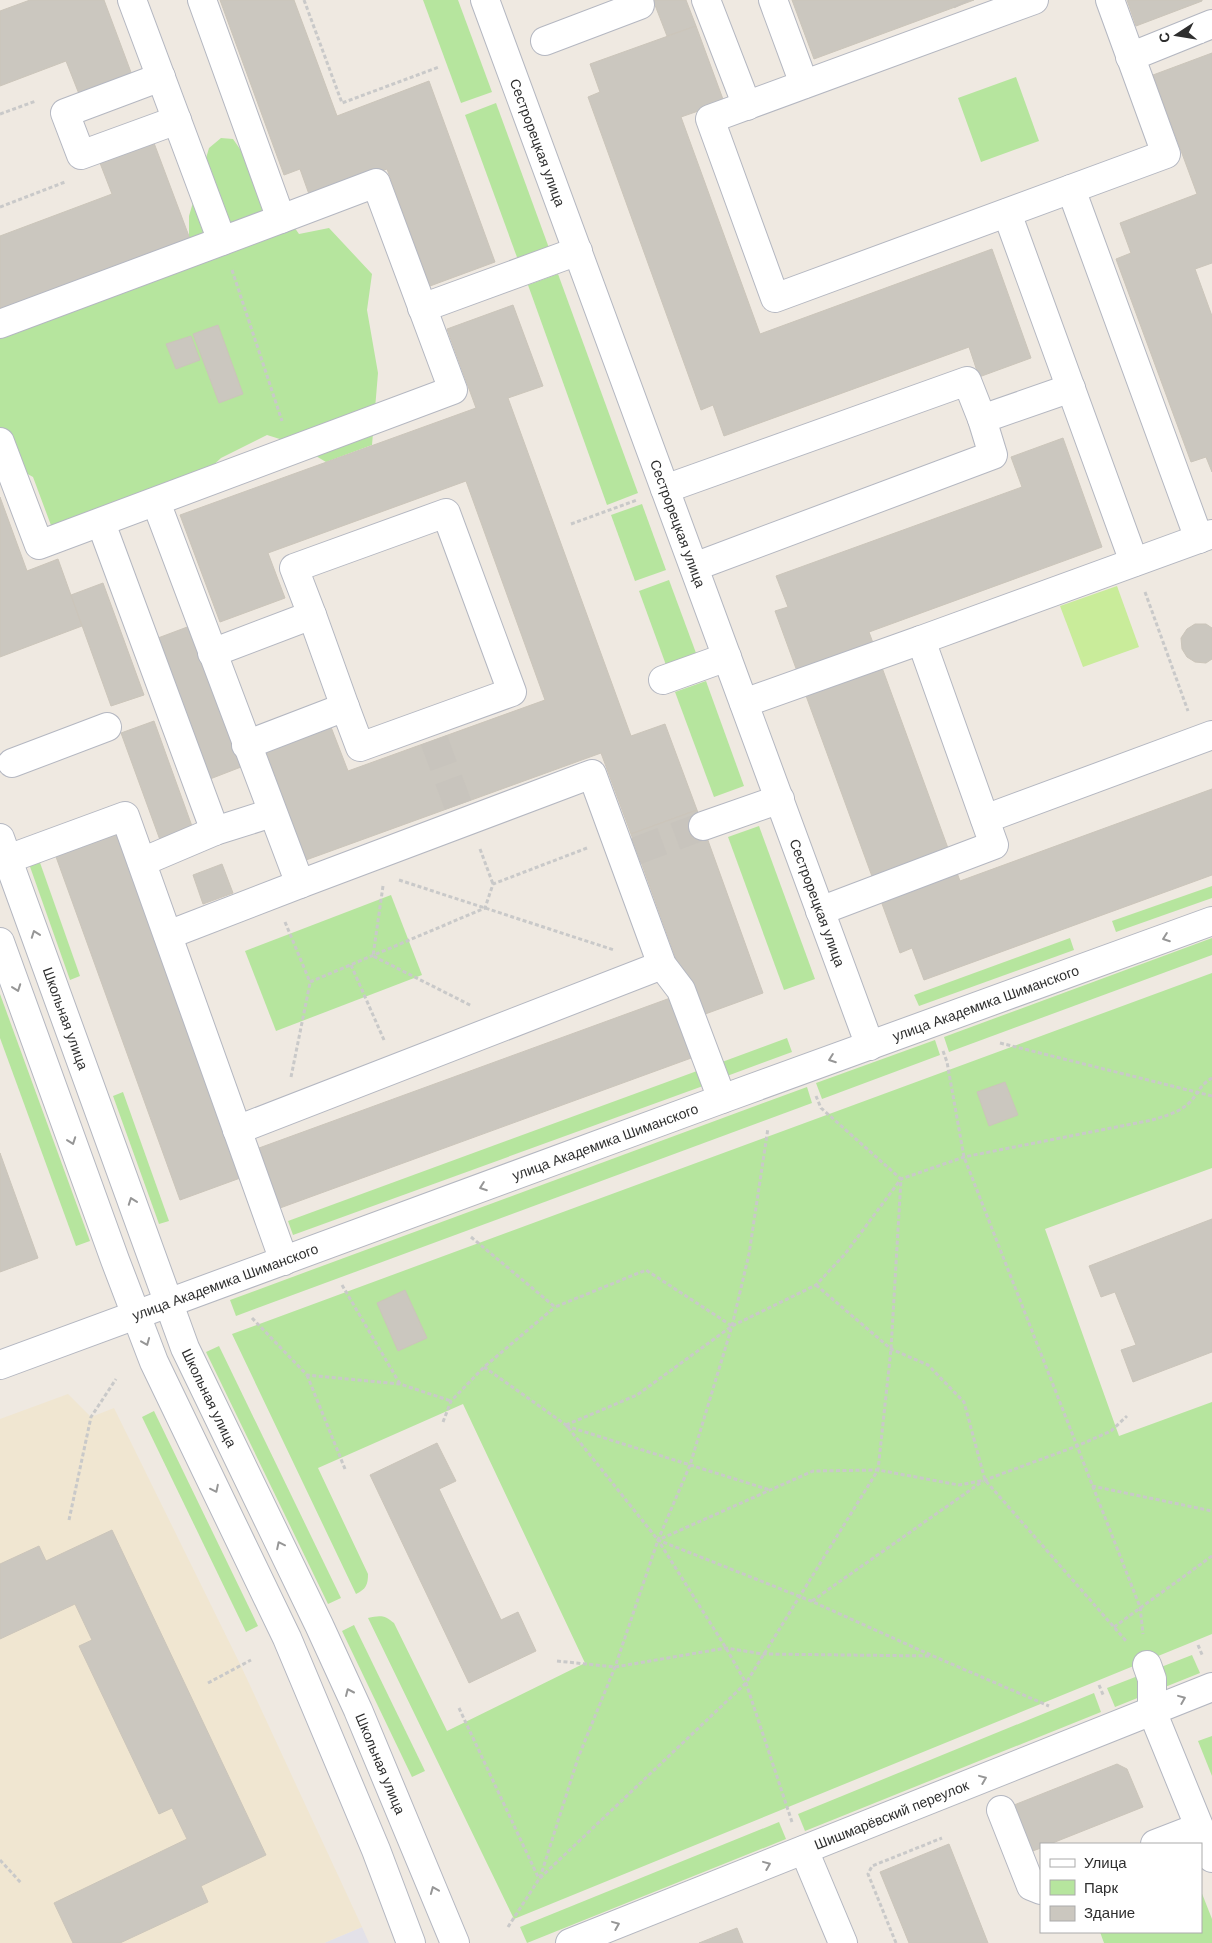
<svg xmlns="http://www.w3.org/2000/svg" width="1212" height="1943" font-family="Arial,sans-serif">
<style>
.industrial{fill:#e3e1e8}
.education{fill:#f0e6d1}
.green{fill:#b6e59e}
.pitch{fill:#c9ec9a}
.building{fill:#cbc7bf;stroke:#cbc5ba}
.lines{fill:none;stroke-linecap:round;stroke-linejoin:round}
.minor-tunnel{stroke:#c8c4bd;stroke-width:28;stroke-dasharray:28 14;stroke-linecap:butt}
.minor-casing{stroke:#b4b7c1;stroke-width:30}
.path{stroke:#c9c9c9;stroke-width:3;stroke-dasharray:4 2.5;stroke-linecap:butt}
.minor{stroke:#fff;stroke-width:28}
.oneway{stroke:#969696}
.labels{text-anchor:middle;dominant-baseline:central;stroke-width:4;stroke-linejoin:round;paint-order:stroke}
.street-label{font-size:14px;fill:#2e2e2e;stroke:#fff}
</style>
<rect width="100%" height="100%" fill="#efe9e1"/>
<path class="industrial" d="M362,1927L369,1943H324Z"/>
<path class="education" d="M68,1394L91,1417L114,1408L241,1666L362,1927L324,1943H0V1419Z"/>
<g class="green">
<path d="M423,0H458L492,92L461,103Z"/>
<path d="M1016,77L1039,141L981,162L958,98Z"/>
<path d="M496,103L549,248L518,260L465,115Z"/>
<path d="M221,138L233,139L299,234L329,228L372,274L367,310L378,373L372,445L326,462L296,444L267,435L221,458L195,482L52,528L33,477L8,463L0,456V309L189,239V216L209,148Z"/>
<path d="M558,274L638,493L607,505L528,285Z"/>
<path d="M642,504L666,570L635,581L611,515Z"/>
<path d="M669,580L696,653L666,665L639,591Z"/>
<path d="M706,681L744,786L714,797L675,692Z"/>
<path d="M759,826L815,979L784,990L728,837Z"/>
<path d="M38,857L80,976L70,980L28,861Z"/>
<path d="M1212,886V898L1116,932L1112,921Z"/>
<path d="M391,895L422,975L276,1031L245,951Z"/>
<path d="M1070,938L1074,950L919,1006L914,995Z"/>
<path d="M1212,938V955L949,1052L944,1037Z"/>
<path d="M1212,973V1168L1045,1229L1119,1436L1212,1402V1634L514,1919L368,1618C380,1615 385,1615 394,1623L447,1731L585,1663L463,1404L318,1468L368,1574C368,1585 366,1589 356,1594L232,1334Z"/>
<path d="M0,994L90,1241L76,1246L0,1038Z"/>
<path d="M787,1038L792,1052L727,1076L722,1062Z"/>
<path d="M935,1040L940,1055L822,1099L816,1083Z"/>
<path d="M697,1071L703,1086L293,1235L288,1221Z"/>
<path d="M807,1087L812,1103L236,1316L230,1300Z"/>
<path d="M123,1092L169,1221L159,1224L113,1096Z"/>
<path d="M219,1346L341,1598L328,1604L206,1352Z"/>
<path d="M154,1411L258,1626L246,1632L142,1417Z"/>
<path d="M354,1625L425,1771L412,1777L342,1631Z"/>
<path d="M1192,1655L1200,1673L1115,1707L1107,1688Z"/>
<path d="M1094,1693L1101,1712L805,1831L798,1814Z"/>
<path d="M1212,1736V1776L1198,1741Z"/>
<path d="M779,1822L786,1839L527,1943L520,1927Z"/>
<path d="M1201,1891L1212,1919V1943H1104L1100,1932H1201Z"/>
</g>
<path class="pitch" d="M1117,586L1139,647L1083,667L1060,606Z"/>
<g class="building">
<path d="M30,0H104L132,75L79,94L66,61L0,86V11Z"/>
<path d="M220,0H294L337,116L429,81L495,262L430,286L387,169L310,197L300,169L284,175Z"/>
<path d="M653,0H686L696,26L667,36Z"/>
<path d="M792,0H974L814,59Z"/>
<path d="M1127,0H1202V1L1136,26Z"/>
<path d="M696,26L724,102L681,117L760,334L992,249L1031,358L979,377L969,347L724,436L713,405L701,410L588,97L600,92L590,64Z"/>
<path d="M1212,53V263L1195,269L1212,316V472L1206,457L1191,462L1116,259L1131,253L1120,223L1197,194L1153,75Z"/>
<path d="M154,143L190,239L0,309V236L112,194L100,163Z"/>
<path d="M513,305L543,386L508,398L631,736L665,724L697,810L631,834L601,753L306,860L266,751L331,727L348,771L545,700L466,481L268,553L285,598L220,622L180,515L476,408L447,329Z"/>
<path d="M218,325L243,394L219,403L193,334Z"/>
<path d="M191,336L200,360L176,369L166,344Z"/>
<path d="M1063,438L1102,547L869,632L960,881L1212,789V875L924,980L912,948L900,953L877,890L775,611L788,607L776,576L1022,487L1011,457Z"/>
<path d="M0,497L27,571L58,559L82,626L0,657Z"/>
<path d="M103,583L144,695L111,706L71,595Z"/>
<path d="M1195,624H1206L1212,628V659L1206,663L1195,662L1187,657L1182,649L1181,638L1187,629Z"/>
<path d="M190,626L241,767L210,779L158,638Z"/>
<path d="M154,721L193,829L160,840L121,733Z"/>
<path d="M697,810L763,993L697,1017L631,834Z"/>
<path d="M117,831L243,1177L180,1200L55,854Z"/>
<path d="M222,864L233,893L203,904L193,875Z"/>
<path d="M673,997L694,1057L280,1208L259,1148Z"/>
<path d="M1005,1082L1018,1115L989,1126L977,1092Z"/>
<path d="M0,1153L38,1258L0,1272Z"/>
<path d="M1212,1219V1352L1133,1382L1121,1350L1136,1345L1115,1292L1101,1297L1089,1266Z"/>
<path d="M405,1290L427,1338L398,1351L377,1303Z"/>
<path d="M437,1443L456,1481L439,1489L501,1620L518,1612L536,1651L469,1683L370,1475Z"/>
<path d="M112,1530L266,1855L201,1886L208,1902L120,1943H73L54,1903L187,1839L172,1808L159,1814L79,1646L92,1640L75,1604L0,1639V1564L39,1546L46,1561Z"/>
<path d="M1117,1764L1127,1769L1143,1807L1050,1844H1041V1848L1027,1853L1009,1807Z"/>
<path d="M949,1844L988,1943H909L880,1872Z"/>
<path d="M737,1928L743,1943H699Z"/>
</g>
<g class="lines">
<g class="minor-tunnel">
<path d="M966,0L967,2"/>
<path d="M434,740L458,805"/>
<path d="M636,851L703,826"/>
</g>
<g class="minor-casing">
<g id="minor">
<path d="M132,0L222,241"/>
<path id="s1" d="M485,0L870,1046"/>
<path d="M706,0L747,106"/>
<path d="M773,0L804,84"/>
<path d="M1034,0L710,119L775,298L1166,154L1110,0"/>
<path d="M545,41L640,5L639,0"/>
<path d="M1130,57L1212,24"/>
<path d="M161,77L65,113L81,155L177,120"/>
<path d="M1071,189L1199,539"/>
<path d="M1007,213L1134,562"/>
<path d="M422,308L578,251"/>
<path d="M0,324L281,219"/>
<path d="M0,442L39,545L453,390L376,183L281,219L202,0"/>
<path d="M665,489L967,381L982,419"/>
<path d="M156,502L300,884L592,774L662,965L681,990L722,1099"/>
<path d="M101,523L215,831"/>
<path d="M694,567L993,455L982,419L1071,388"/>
<path d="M312,615L345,707"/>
<path d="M212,653L312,615L294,568L446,513L512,692L360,747L345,707L246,745"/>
<path d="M663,680L727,657"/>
<path d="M744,703L921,640"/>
<path d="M12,763L107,727"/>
<path d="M985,819L1212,735"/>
<path d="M703,826L780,799"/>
<path id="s2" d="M0,838L185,1348L319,1625L358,1710L455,1943"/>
<path d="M8,859L125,816L284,1261"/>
<path d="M142,862L215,831L272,813"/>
<path d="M820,911L994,845L921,640L1212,534"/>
<path d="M168,935L300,884"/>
<path d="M0,942L115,1260L154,1362L287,1638L376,1850L411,1943"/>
<path d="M237,1130L662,965"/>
<path id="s3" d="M0,1365L722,1099L1212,921"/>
<path d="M1147,1665L1152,1679V1711L1212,1858"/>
<path d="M1001,1810L1031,1886L1041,1890"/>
<path d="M1155,1844L1199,1827"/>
<path d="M804,1850L843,1943"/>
<path id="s4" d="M570,1943L1212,1687"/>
</g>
</g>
<g class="path">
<path d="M304,0L342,103L439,67"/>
<path d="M0,114L36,101"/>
<path d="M0,207L65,182"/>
<path d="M232,270L282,421"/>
<path d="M571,524L637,500"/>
<path d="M1145,592L1188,711"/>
<path d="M480,849L493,884"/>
<path d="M399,880L614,950"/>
<path d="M383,886L373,956L472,1006"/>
<path d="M285,922L310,982L485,908L493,884L587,848"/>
<path d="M351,965L384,1040"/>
<path d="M1000,1043L1212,1096"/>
<path d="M943,1051L947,1062L964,1157L1140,1607L1143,1634"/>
<path d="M291,1077L310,983"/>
<path d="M471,1237L555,1307L646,1270L732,1326"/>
<path d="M342,1285L400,1384"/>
<path d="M816,1285L891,1349L928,1365L964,1402L985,1480L1127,1642"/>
<path d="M252,1318L307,1375L400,1384L451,1401"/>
<path d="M484,1367L566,1425L658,1540L811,1601L933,1656L1049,1706"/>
<path d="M307,1375L345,1469"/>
<path d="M443,1422L451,1401L484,1367L555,1307"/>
<path d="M566,1425L637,1395L732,1326L816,1285L845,1254L901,1179L964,1157L1152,1120C1165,1116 1181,1112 1191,1101C1199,1092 1200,1085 1212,1078"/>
<path d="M566,1426L770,1490"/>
<path d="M1092,1486L1212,1511"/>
<path d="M69,1520L91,1417L116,1379"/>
<path d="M812,1601L983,1481"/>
<path d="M1114,1627L1212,1556"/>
<path d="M1198,1645L1203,1657"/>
<path d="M557,1661L615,1667L726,1648L763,1654L930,1656"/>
<path d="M208,1683L251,1660"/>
<path d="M1099,1685L1104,1697"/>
<path d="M459,1708L539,1879"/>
<path d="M792,1822L746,1683L726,1648L658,1540L813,1471L878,1470L959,1485L985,1480L1077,1446L1111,1431L1127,1416"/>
<path d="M0,1860L22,1884"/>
<path d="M540,1878L578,1758L615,1667L658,1540L690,1465L732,1326L749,1254L768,1128"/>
<path d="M508,1927L539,1879L746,1683L878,1470L891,1349L901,1179L821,1108L816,1096"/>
<path d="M896,1943L868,1874L872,1866L942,1838"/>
</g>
<use href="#minor" class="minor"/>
</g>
<defs><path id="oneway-chevron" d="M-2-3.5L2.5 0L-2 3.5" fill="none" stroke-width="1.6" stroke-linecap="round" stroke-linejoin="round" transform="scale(1.25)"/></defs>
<g class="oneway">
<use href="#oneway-chevron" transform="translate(35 934) rotate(-110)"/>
<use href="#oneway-chevron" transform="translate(1166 938) rotate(160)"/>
<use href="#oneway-chevron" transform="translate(17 988) rotate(70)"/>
<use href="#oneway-chevron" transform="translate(832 1059) rotate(160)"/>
<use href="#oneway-chevron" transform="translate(72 1141) rotate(70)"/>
<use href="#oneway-chevron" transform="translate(483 1187) rotate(160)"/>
<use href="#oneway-chevron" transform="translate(132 1201) rotate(-110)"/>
<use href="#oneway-chevron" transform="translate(146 1342) rotate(68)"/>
<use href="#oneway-chevron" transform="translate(215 1489) rotate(64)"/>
<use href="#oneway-chevron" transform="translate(280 1545) rotate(-116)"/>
<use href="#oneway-chevron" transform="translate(349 1692) rotate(-114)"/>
<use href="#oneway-chevron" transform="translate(1182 1699) rotate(-22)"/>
<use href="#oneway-chevron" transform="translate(983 1779) rotate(-22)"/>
<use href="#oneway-chevron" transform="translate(767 1865) rotate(-22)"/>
<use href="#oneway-chevron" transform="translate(434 1890) rotate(-112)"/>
<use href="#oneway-chevron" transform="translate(616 1925) rotate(-22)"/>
</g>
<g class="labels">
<g class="street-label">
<text stroke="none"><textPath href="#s1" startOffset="152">Сестрорецкая улица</textPath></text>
<text stroke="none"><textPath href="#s1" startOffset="558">Сестрорецкая улица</textPath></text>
<text stroke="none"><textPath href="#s1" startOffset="962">Сестрорецкая улица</textPath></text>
<text stroke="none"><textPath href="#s3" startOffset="1050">улица Академика Шиманского</textPath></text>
<text stroke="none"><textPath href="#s2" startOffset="192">Школьная улица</textPath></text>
<text stroke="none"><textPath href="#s3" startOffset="645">улица Академика Шиманского</textPath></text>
<text stroke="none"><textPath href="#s3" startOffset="240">улица Академика Шиманского</textPath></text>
<text stroke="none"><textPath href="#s2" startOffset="598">Школьная улица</textPath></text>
<text stroke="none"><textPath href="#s2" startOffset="1002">Школьная улица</textPath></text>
<text stroke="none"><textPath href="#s4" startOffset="346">Шишмарёвский переулок</textPath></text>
</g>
</g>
<rect x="1040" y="1843" width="162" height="90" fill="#ffffff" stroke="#ababab"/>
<rect x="1050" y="1859" width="25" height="8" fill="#ffffff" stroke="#ababab"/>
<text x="1084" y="1868" font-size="15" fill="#2e2e2e">Улица</text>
<rect x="1050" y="1880" width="25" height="15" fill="#b6e59e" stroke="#ababab"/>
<text x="1084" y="1893" font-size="15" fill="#2e2e2e">Парк</text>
<rect x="1050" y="1906" width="25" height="15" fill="#cbc7bf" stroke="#ababab"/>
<text x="1084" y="1918" font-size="15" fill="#2e2e2e">Здание</text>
<g transform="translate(1177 35) rotate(258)" stroke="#ffffff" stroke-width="4" paint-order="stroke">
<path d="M0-4L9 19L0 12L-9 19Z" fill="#2e2e2e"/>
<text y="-8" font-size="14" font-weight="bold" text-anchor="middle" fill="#2e2e2e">С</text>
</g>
</svg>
